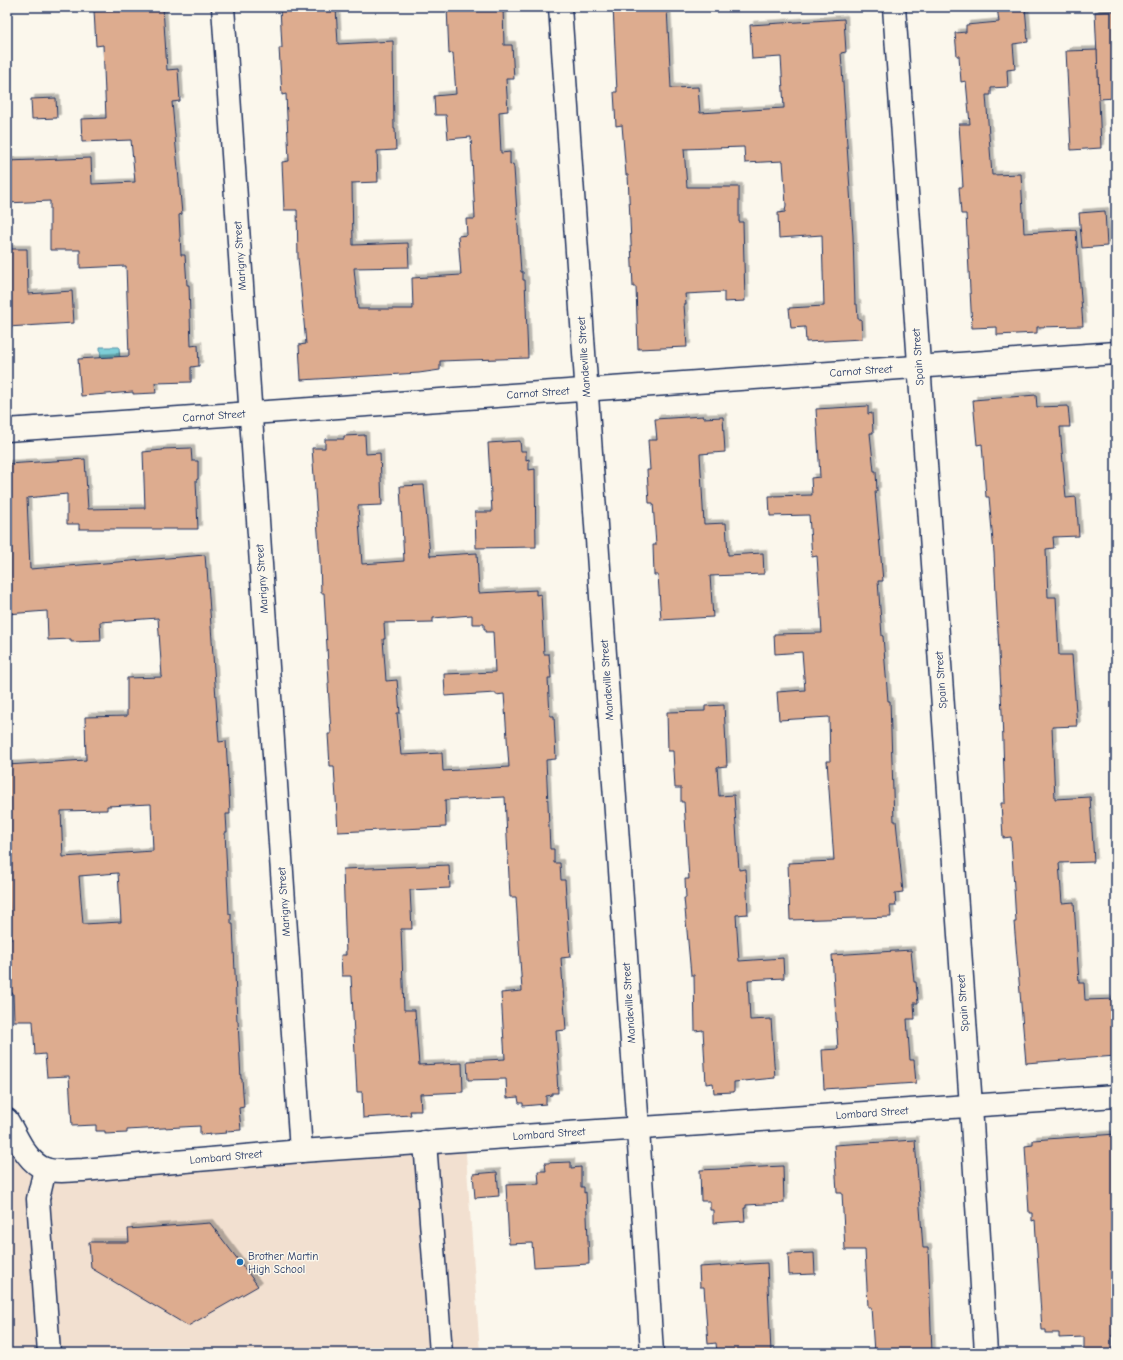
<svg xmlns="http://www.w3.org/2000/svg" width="1123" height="1360" font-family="'Comic Neue',sans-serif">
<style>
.built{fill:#f2e0d0}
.water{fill:#7eced7;stroke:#568ea7}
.building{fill:#ddac8f;stroke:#1b2f5e;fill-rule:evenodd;filter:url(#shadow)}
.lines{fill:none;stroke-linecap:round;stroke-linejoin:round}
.minor-casing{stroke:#1b2f5e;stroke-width:25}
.minor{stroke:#fbf7ec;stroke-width:22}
.poi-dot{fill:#1f6fb2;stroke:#fbf7ec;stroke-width:1.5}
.labels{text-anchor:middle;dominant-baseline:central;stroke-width:3;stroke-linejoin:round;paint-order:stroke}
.street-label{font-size:11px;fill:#1b2f5e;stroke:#fbf7ec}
.poi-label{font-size:11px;fill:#1b2f5e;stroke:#fbf7ec;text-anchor:start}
</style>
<defs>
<filter id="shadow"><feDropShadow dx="3.5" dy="-3.5" stdDeviation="0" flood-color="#0004"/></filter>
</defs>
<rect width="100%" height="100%" fill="#fbf7ec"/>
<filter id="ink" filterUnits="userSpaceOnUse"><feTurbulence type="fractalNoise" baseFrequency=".025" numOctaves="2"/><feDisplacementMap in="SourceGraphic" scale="8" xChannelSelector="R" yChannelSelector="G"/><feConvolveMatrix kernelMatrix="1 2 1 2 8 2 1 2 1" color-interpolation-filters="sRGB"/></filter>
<g filter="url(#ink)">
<path class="built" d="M7,1120L33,1162L465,1140L480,1353H7Z"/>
<path class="water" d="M100,347H119L122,384L102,386Z"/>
<g class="building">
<path d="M163,7L167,70L178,69L180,101L172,102L182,214L179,215L181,255H185L187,285H189L191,346L198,345L199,366L191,367V382L155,383L156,393L133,394V392L81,396L78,359L129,356L126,266L80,268V250H50V201L7,203V161L91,158L92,184L135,182L131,140L82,142L81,119L106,118L103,45L96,46L94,11Z"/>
<path d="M280,7H336L338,44L393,41L394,129H395L396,150L377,151L378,182L352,183L353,245L408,243L409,267L354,268L358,309H413L412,278L461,275L458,236L467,235L466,219H475L471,137L448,139L446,115H435L434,96L456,94L453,53L449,54L447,7H503L504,45H512L514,79H506L508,111L499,112L501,153L510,152V165L513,164L514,168L521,272H523V280H525L528,358L440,361V370L419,373L301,380L299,345L306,344L298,258L297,210H284L282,162L289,161L286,94L282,95L279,48H282Z"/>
<path d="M613,7H667L671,88L698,87L700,113L784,108L781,57L752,59L750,25L844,19L846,52L841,53L853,236L855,304H857L858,319H861L862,339L806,342L805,327L791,328L789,308L824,306L822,235L779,238L778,213L785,212L786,205L783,161L745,163L744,147L684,149L687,187H739V222H743L745,301L724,302V292L685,294L686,304H684L687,347L638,349L636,287H633L628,175H626L622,125L616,126L614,92H617Z"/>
<path d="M997,7H1025L1028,42L1013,44L1015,69L1007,70L1008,87L991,88V95H986L992,175L1021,174L1024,233L1076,230L1083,326L1037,327V333L997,335V327L972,328L966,214H961L959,187H963L959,124H970L966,81L961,82L959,56H957L955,33L966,32V25L999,22Z"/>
<path d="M1116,11V98L1099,99L1095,12Z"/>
<path d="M1097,50L1101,148L1071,150L1066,51Z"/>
<path d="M56,98L57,118L32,119L31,99Z"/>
<path d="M1105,211L1107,246L1082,248L1079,213Z"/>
<path d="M7,249H27L28,294L72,291L74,323L7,327Z"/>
<path d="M1036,395L1037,407L1068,406L1070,427H1060L1066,498L1076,497L1079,536L1053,537L1054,548L1046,549L1048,597H1056L1059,655H1072L1077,726L1052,727L1055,799L1090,797L1094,862L1059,863L1062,903L1074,902L1079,983H1084L1085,1000L1116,999V1056L1026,1063L1014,922H1016L1011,837L1003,838L1001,803H1005L1002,713L994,553L989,497H986L982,444L977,445L973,400Z"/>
<path d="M868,406V414L872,413L873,433H870L874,471H876L877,491H875L883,581H878L882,636H883L888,701H890L894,821H896L903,892L895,893L896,906H890L891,917L790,920L788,863L834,861L827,761H830L829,717L779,720L777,692L805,690L802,652L775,654L774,634L822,633L817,556L812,557L809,515L770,516L769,496L812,495L811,478L820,477L816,409Z"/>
<path d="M703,416V418L723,417L725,452L700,454L704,524L726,523L728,555L763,553L764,574L710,576L713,617L661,620L658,575H654L653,545H656L653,503H649L647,470H650L648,440H657L655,419Z"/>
<path d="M365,435L366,454L380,453L382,505L358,506L362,564L404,561L400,486L424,485L430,556L477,553L479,593L536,590V595L541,594L544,654H549L551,678H548L550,716H554L556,759L546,760L550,849H554V863H560L561,880H565L570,957L561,958L566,1030L556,1031L559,1074H557L558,1093H552V1095L546,1096V1104L523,1106V1103H519L518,1097L507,1098L506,1079L468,1080L467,1061L505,1059L501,993L522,991L516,897H510L505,797L445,800L446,827L338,832L334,766H330L328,734H331L328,683H329L324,593H321L320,561L312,448H325V439H344V436ZM472,615V624H484V629H486V632H493L495,672L444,674L445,696L496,693V695L504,694L509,767L443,771L442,753L401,755L397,713H400L397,680L386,681L383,639H385L384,623L433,622V618Z"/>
<path d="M520,441L521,451H526V460L529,459V470L535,469L536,547L476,548L475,512H492L488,443Z"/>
<path d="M191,448L192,461H198V479L196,480L198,529H79V524H67V494L27,498L30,569L205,555L206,568H207L219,742L226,741L229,793L230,814H226L227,832H225L229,914H231V924H233L237,1021H238L241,1079H242L244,1107L239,1108L241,1130L226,1131L227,1133L200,1135V1126L127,1130V1133L105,1134V1131H96V1125L72,1126L69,1076L47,1077L45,1054L35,1055L33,1021H14L13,993L10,994L8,940H11L7,878V765L86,760L85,717L127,716V678L162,677L158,618L100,622L101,641L71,642V639L48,640L47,611L7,614V464L85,459L88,509L145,508L143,452L163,450V449ZM151,804L153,851L63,857L61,811L107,810V806ZM118,873L121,922L83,924L79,876Z"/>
<path d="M724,705L727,766L717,767L719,796L734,795L739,870L746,869L748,914L736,915L739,961L783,958L784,978L748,980L750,1020L771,1019L775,1078L734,1082V1092L714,1093L713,1083L706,1084L703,1030L695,1031L694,975H691L684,898H686L685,879H689L684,802H681V788H675L673,751H668L667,712L705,711V706Z"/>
<path d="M449,865L450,888L410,890L412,929H401L404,1010H415L419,1065L462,1063L463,1092L420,1094L421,1111H410L411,1115L363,1118L362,1092H357L351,976H342L341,955H346L343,869Z"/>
<path d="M911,950L914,982H916L918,1003H914L915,1019H907L910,1060H914L916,1083L824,1089L822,1050L838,1049L832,955Z"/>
<path d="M1116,1134V1335H1112V1353H1084V1337L1059,1338V1333H1046V1330H1042L1035,1220L1032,1221V1213H1029L1025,1146L1033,1145V1140Z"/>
<path d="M915,1140L923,1248H928L932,1353H874L871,1307H868L865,1250H845L842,1193H837L834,1145Z"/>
<path d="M571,1162V1168L581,1167V1187H584V1193L586,1192L589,1264L534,1267L532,1243L509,1244L506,1185L539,1184L538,1171H546L545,1163Z"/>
<path d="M783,1166L784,1203L746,1205V1208H744L745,1221L713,1223V1210H710V1201H701L700,1170Z"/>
<path d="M497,1172L499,1196L475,1198L473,1174Z"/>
<path d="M210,1223L258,1286L188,1326L91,1268L89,1242H129L128,1229Z"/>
<path d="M814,1253L815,1274L789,1275L788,1254Z"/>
<path d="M767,1263L771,1353H717L716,1343L708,1344L704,1287H700L699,1267Z"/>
</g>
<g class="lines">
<g class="minor-casing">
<g id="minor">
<path d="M223,7L301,1151"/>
<path d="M560,7L638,1129L652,1353"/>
<path d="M894,7L971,1106L986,1353"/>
<path d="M7,430L1116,353"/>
<path d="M7,1120C17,1136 26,1162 45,1169C57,1173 71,1170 83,1170L301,1151L1116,1096"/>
<path d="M425,1142L441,1353"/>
<path d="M45,1169L38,1199L49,1353"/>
</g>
</g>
<use href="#minor" class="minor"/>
</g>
</g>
<circle class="poi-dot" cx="240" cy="1262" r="4"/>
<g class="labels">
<g class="street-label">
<text transform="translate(240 256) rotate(-94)">Marigny Street</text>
<text transform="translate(584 357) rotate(-94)">Mandeville Street</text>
<text transform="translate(918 357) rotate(-94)">Spain Street</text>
<text transform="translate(861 371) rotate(-4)">Carnot Street</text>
<text transform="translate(538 393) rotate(-4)">Carnot Street</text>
<text transform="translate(214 416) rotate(-4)">Carnot Street</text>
<text transform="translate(262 579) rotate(-94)">Marigny Street</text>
<text transform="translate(607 680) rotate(-94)">Mandeville Street</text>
<text transform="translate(941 680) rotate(-94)">Spain Street</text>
<text transform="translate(284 902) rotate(-94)">Marigny Street</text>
<text transform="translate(629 1003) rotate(-94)">Mandeville Street</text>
<text transform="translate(963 1003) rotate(-94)">Spain Street</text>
<text transform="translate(872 1113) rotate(-4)">Lombard Street</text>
<text transform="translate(549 1134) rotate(-4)">Lombard Street</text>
<text transform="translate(226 1157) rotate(-5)">Lombard Street</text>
</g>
<g class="poi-label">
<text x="248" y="1256">Brother Martin<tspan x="248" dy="13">High School</tspan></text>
</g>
</g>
<rect width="1123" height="1360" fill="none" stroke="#fbf7ec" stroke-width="24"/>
<rect x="12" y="12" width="1099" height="1336" fill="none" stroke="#1b2f5e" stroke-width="1.5" filter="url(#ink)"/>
</svg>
